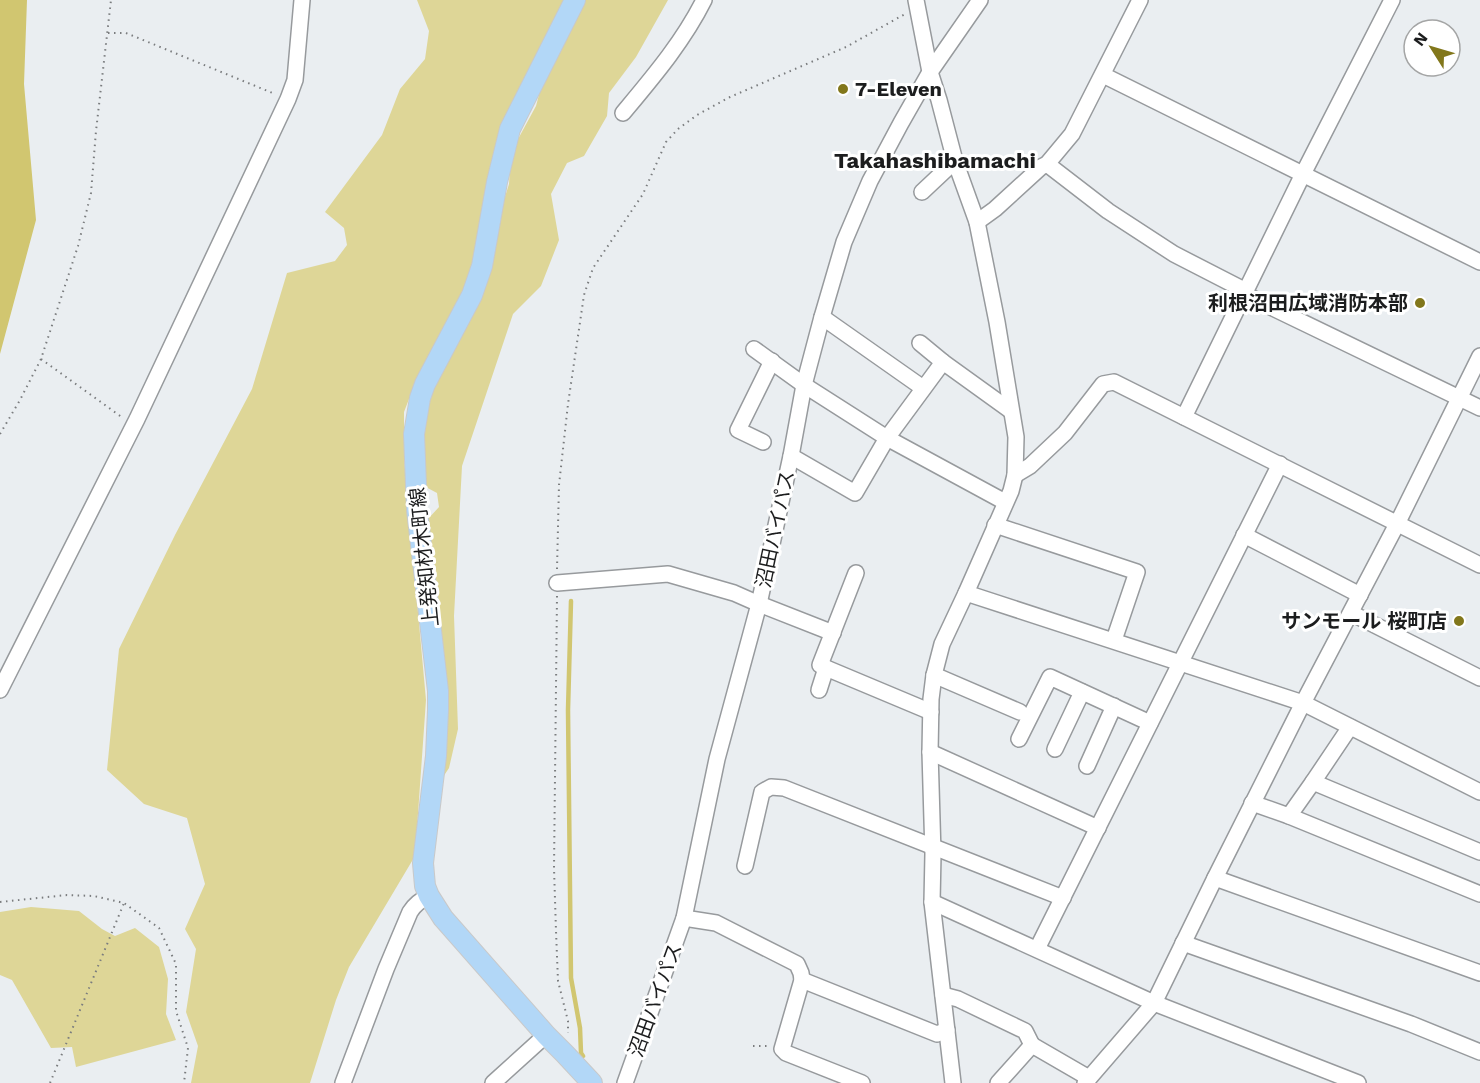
<svg xmlns="http://www.w3.org/2000/svg" width="1480" height="1083" font-family="'Work Sans','Noto Sans JP',sans-serif">
<style>
.green{fill:#ded697}
.water{fill:#d1c670}
.lines{fill:none;stroke-linecap:round;stroke-linejoin:round}
.stream{stroke:#d1c670;stroke-width:4.5}
.minor-casing{stroke:#979a9d;stroke-width:18}
.major-casing{stroke:#c9c9c9;stroke-width:22}
.path{stroke:#7a7c7e;stroke-width:2;stroke-dasharray:1.5 4.5;stroke-linecap:butt}
.minor{stroke:#fff;stroke-width:15}
.major{stroke:#b2d7f7;stroke-width:20}
.poi-dot{fill:#82771b;stroke:#fff;stroke-width:2}
.labels{text-anchor:middle;dominant-baseline:central;stroke-width:6;stroke-linejoin:round;paint-order:stroke}
.poi-label{font-size:20px;font-weight:bold;fill:#1c1d1e;stroke:#fff;text-anchor:end}
.street-label{font-size:20px;fill:#1c1d1e;stroke:#fff}
.quarter-label{font-size:22px;font-weight:bold;fill:#1c1d1e;stroke:#fff}
</style>
<rect width="100%" height="100%" fill="#eaeef1"/>
<g class="green">
<path d="M417,0H566L493,164L482,209L476,247L468,280L456,308L419,373L404,412V459L426,700L415,856L349,967L336,1000L310,1083H191L198,1046L186,1012L196,949L185,929L205,884L187,818L144,804L107,770L119,649L175,535L252,389L287,273L335,261L347,245L344,228L325,212L382,135L400,89L425,59L429,31Z"/>
<path d="M580,0H668L636,57L609,93L607,116L584,156L567,163L551,194L559,240L541,286L513,314L462,466L454,616L458,729L449,768L441,780L427,520L439,507L437,493L422,485L420,456L429,391L498,219L509,184L511,152L536,106L545,72Z"/>
<path d="M31,907L79,911L102,929L115,936L135,928L159,947L168,979L166,1014L176,1040L76,1067L72,1047L51,1048L12,980L0,975V912Z"/>
</g>
<path class="water" d="M0,0H27L24,84L36,220L0,354Z"/>
<g class="lines">
<path class="stream" d="M571,601L568,710L571,978L580,1028L581,1053L583,1056"/>
<g class="minor-casing">
<g id="minor">
<path d="M916,0L930,72L939,100L955,161L977,222L997,322L1016,437L1015,475L1011,491L966,593L942,644L934,675L931,699L930,752L933,854L932,902L953,1083"/>
<path d="M1103,75L1480,262"/>
<path d="M623,113C653,77 683,42 704,0"/>
<path d="M1047,164L1108,211L1174,254L1246,291"/>
<path d="M922,192L955,161"/>
<path d="M977,222L995,209L1041,167L1047,164L1072,134L1140,0"/>
<path d="M1244,294L1480,408"/>
<path d="M822,317L923,388"/>
<path d="M920,343L943,362L1011,411"/>
<path d="M754,349L804,385L887,438L1005,502"/>
<path d="M1184,417L1303,174L1392,0"/>
<path d="M763,442L738,430L772,361"/>
<path d="M791,456L855,493L887,438L943,362"/>
<path d="M1015,475L1030,466L1065,433L1103,384L1114,382L1480,565"/>
<path d="M995,525L1137,572L1114,640"/>
<path d="M1244,535L1360,595"/>
<path d="M557,583L668,574L734,593L759,604L833,633"/>
<path d="M966,593L1303,703L1480,792"/>
<path d="M1351,613L1480,678"/>
<path d="M826,668L931,712"/>
<path d="M934,675L1020,712"/>
<path d="M0,690L137,419L288,99L295,80L302,0"/>
<path d="M819,690L826,668L820,665L856,573"/>
<path d="M1019,739L1050,677L1150,723"/>
<path d="M1055,749L1082,692"/>
<path d="M930,752L1098,828"/>
<path d="M1087,766L1114,706"/>
<path d="M1313,782L1350,727"/>
<path d="M1252,803L1289,816L1480,894"/>
<path d="M1289,816L1313,782L1480,852"/>
<path d="M745,866L762,792L771,787L784,788L1063,898"/>
<path d="M1215,878L1480,973"/>
<path d="M932,902L1154,1003L1358,1083"/>
<path d="M684,918L716,923L797,964L801,973L802,980L782,1049L786,1053L862,1083"/>
<path d="M1183,943L1411,1024L1480,1052"/>
<path d="M1037,949L1280,464"/>
<path d="M802,980L937,1034L947,1030"/>
<path d="M943,995L958,999L1025,1031L1032,1045"/>
<path d="M343,1083L386,969L410,912C415,904 420,900 429,896"/>
<path d="M493,1083L546,1035"/>
<path d="M625,1083L684,918L717,759L759,604L791,456L804,385L822,317L844,242L870,181L901,123L930,72L980,0"/>
<path d="M998,1083L1032,1045L1089,1078"/>
<path d="M1085,1083L1154,1003L1215,878L1303,703L1397,524L1480,356"/>
</g>
</g>
<g class="major-casing">
<path id="major" d="M575,0L510,129L497,182L482,266L472,295L425,384L420,398L414,434L417,510L438,691V710L436,756L423,863L425,886L429,896L443,918L546,1035L565,1054L592,1083"/>
</g>
<g class="path">
<path d="M108,33H126L275,94"/>
<path d="M41,359L123,418"/>
<path d="M0,434L20,400L41,359L78,246L91,193L96,131L111,0"/>
<path d="M557,569L559,485L568,404L584,295L593,268L643,194L666,142L678,129L697,115L730,97L846,47L905,14"/>
<path d="M557,596L554,868L556,931L558,981L568,1021V1033"/>
<path d="M0,902L67,895L94,896L124,903L159,928L176,964V1011L188,1048L184,1083"/>
<path d="M753,1046H768"/>
<path d="M50,1083L124,903"/>
</g>
<use href="#minor" class="minor"/>
<use href="#major" class="major"/>
</g>
<g class="poi-dot">
<circle cx="843" cy="89" r="6"/>
<circle cx="1420" cy="303" r="6"/>
<circle cx="1459" cy="621" r="6"/>
</g>
<g class="labels">
<g class="poi-label">
<text x="855" y="89" text-anchor="start">7-Eleven</text>
<text x="1408" y="303">利根沼田広域消防本部</text>
<text x="1447" y="621">サンモール 桜町店</text>
</g>
<g class="street-label">
<text transform="translate(775 529) rotate(-78)">沼田バイパス</text>
<text transform="translate(424 557) rotate(-96)">上発知材木町線</text>
<text transform="translate(655 1000) rotate(-70)">沼田バイパス</text>
</g>
<g class="quarter-label">
<text x="935" y="160">Takahashibamachi</text>
</g>
</g>
<g transform="translate(1432 48) rotate(307)"><circle r="28" fill="#ffffff" stroke="#a4a5a5" stroke-width="1.5"/>
<path d="M0-4.5L10 22L0 15L-10 22Z" fill="#82771b"/>
<text y="-9" font-size="16" font-weight="bold" text-anchor="middle" fill="#1c1d1e">N</text>
</g>
</svg>
